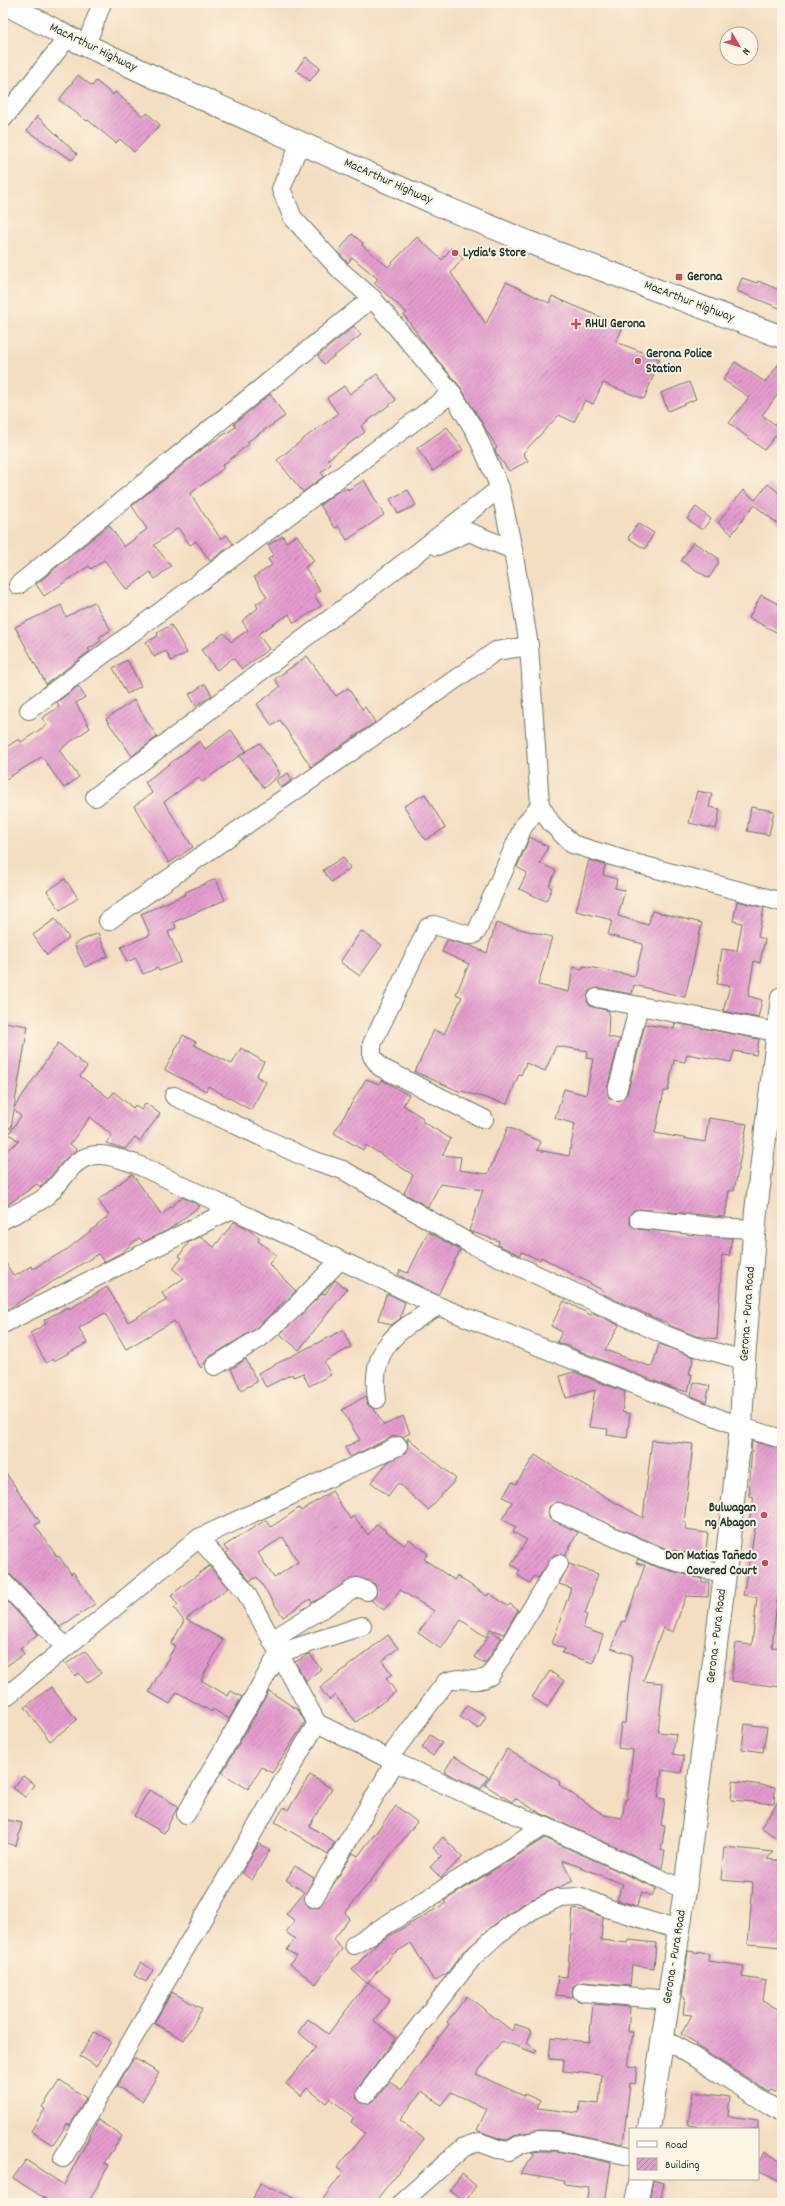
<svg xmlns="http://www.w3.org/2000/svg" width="785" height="2206" font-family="Dekko,sans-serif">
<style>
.building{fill:url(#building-hatch);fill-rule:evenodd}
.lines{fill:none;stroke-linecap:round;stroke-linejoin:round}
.minor-casing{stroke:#6a7565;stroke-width:20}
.major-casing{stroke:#6a7565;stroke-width:24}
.highway-casing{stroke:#6a7565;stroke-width:24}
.minor{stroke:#fff;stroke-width:18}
.major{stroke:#fff;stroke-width:22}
.highway{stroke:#fff;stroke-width:22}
.poi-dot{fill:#d1495b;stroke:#fcf5e5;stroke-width:1.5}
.labels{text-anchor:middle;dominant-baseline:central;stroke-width:4;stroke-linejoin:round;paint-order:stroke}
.street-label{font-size:13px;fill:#1f3d34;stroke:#fcf5e5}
.poi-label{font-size:13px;font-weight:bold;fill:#1f3d34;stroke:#fcf5e5;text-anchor:start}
</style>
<defs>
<pattern id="building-hatch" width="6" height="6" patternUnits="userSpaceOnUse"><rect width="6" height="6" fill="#e49bce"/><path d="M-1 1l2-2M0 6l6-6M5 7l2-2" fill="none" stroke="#b880a8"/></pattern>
</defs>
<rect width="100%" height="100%" fill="#fcf5e5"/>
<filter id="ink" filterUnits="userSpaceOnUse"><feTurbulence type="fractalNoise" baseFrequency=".025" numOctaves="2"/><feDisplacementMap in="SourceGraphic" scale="8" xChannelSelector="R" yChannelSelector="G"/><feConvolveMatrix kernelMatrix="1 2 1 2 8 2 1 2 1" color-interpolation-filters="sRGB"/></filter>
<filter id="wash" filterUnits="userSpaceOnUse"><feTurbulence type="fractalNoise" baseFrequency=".012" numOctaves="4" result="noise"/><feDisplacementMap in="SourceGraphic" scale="16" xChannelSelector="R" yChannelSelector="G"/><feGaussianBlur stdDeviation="0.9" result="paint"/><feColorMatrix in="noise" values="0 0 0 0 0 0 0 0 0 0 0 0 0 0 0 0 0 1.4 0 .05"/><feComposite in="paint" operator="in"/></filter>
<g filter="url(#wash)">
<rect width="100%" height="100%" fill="#f4dec1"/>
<g id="blocks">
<g class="building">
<path d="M306,57L320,68L310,81L296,70Z"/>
<path d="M78,75L92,86L96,81L113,95L115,92L144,117L147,113L160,125L134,152L120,139L116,143L88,120L87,121L59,100Z"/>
<path d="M37,116L77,154L72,160L27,131Z"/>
<path d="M352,234L363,243L362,245L388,267L417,237L442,260L451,248L463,258L451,273L486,324L506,282L549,303L552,296L623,327L616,342L660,359L644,399L603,383L593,404L585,400L574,422L559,415L523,453L528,461L509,471L496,453L495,449L497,448L461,388L426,346L404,315L407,313L374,283L378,279L352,257L348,263L338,252Z"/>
<path d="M742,278L757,283L758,281L782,291V309L737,291Z"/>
<path d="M354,326L361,335L324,364L318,356Z"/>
<path d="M782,360V389L762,415L781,429L764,450L729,423L749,397L723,380L735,362L765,382Z"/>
<path d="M377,374L396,400L361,426L365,432L327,460L331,464L321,473L324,476L303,492L277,460L307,436L338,414L327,398L344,386L350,394Z"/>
<path d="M689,382L696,399L668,411L661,393Z"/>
<path d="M270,394L285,416L247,442L249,444L222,466L224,468L190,494L221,539L227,535L233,544L210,561L196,541L190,545L178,528L154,545L171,566L155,579L150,572L127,590L104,560L91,569L89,566L44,596L36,584L109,525L124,547L147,529L132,506L206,446L236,427L234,424Z"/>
<path d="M447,427L463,450L433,471L417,448Z"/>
<path d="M364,480L384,515L347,540L338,526L335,528L320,505L337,492L348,488V490Z"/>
<path d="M768,484L782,495V527L754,505L732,534L718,523L743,490L755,500Z"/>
<path d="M408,490L416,505L398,514L390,499Z"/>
<path d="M696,507L711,519L702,530L687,519Z"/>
<path d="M638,523L654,533L645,549L628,538Z"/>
<path d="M297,535L314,561L305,567L320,591L314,595L321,606L294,623L289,614L258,634L269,649L242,669L233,658L217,670L201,650L224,633L231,642L248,630L242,621L258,608L256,604L267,597L254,577L272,565L268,559L274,555L268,545L283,536L286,542Z"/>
<path d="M693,542L718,558V564L709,578L681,561Z"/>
<path d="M761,595L782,606V635L749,618Z"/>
<path d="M94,602L111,630L99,637L101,641L88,649L90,651L46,684L15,627L61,605L66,617Z"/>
<path d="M171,625L187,653L171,661L166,651L154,657L146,642L158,636L157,633Z"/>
<path d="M307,656L336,696L348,688L362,709L365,707L375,722L311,767L280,720L272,726L257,704L280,687L275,679Z"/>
<path d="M127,660L141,686L127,694L113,668Z"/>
<path d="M205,684L212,695L196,706L189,694Z"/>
<path d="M78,686L85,697L76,703L90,728L59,750L79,777L64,788L42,757L3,781V749L19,739L21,742L47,725L42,718L59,707L57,702Z"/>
<path d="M134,700L157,737L132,756L106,719Z"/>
<path d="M231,730L246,751L202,782L198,777L164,802L193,847L169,863L134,806L152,793L145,782L200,741L205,749Z"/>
<path d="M260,743L280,774L264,788L239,756Z"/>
<path d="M288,773L292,780L281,788L276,780Z"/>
<path d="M697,791L712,794L709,807L720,809L716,829L689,823Z"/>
<path d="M425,794L445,828L425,840L404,806Z"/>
<path d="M751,807L774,811L769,835L747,831Z"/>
<path d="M530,837L548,847L540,863L556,871L549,886L552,888L546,901L519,889L527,873L517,867Z"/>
<path d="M343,857L350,868L331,882L323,870Z"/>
<path d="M589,860L605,865L603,875L617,879L615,888L625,890L618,916L648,925L652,911L702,923L685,997L634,985L632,994L599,988L589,991L587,1001L590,1006L609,1011L608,1037L620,1039L607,1088L609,1098L619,1101L627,1094L645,1024L674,1029L675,1023L759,1039L756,1055L734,1051L731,1062L687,1054L685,1062L674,1060L668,1091H664L655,1133L705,1142L709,1118L747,1124L734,1191H729L725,1217L640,1209L634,1210L629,1217L630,1224L638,1229L732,1238L729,1256L722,1255L717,1339L696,1336L669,1325L666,1322L661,1321L603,1294L604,1291L541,1257L540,1260L522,1252L520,1255L498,1245L499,1241L469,1231L483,1190L440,1184L428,1207L404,1193L413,1175L366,1145L363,1150L334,1133L366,1079L379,1084L382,1080L409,1095L403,1105L423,1118L422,1121L451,1139L442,1155L461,1157L459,1170L488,1174L508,1127L541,1142L537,1150L569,1156L575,1124L555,1118L564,1089L586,1095L593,1059L586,1058L588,1051L556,1046L545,1071L526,1063L521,1075L519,1074L507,1104L461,1091V1092L415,1072L434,1030L444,1034L462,997L456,994L469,964L442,952L447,940L471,946L487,953L496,923L552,937L538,985L569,992L573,967L582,969L583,966L635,976L643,944L608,935L612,920L576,911Z"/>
<path d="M65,879L78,898L60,910L47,891Z"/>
<path d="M216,879L225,900L174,922L176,928L168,932L181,962L159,971L157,968L143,974L136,958L127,962L121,947L150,935L141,914L186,894L185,892Z"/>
<path d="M737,901L764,908L758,937L765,939L760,963L754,961L748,996L762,1000L758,1018L723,1011L730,986L717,984L722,949L737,951L742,923L733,921Z"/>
<path d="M55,919L69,938L47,955L33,935Z"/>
<path d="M361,931L382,945L360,976L340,962Z"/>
<path d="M98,933L108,956L85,967L74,944Z"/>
<path d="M3,1022L28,1026L14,1108L58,1043L87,1067L80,1076L109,1098L114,1092L133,1108L135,1105L141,1110L146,1103L160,1114L140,1141L135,1137L125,1149L106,1143L112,1135L90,1117L70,1144L77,1150L64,1160L41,1187L37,1184L3,1208V1153L19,1141L9,1134L21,1116L14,1110L11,1128L3,1127Z"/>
<path d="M183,1035L196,1042L194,1045L232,1064L241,1048L264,1062L256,1076L266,1082L251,1110L208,1086L206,1091L165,1070Z"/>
<path d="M132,1174L162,1215L182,1197L200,1206L168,1230L143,1242L139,1238L121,1253L104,1262L98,1254L3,1312V1258L14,1277L31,1266L33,1269L69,1248L109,1216L98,1200Z"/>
<path d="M234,1222L245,1227L260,1238L258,1241L276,1255L269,1264L296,1291L254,1330L209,1357L201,1368L174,1321L126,1349L105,1313L79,1328L87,1343L54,1361L53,1359L46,1363L30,1333L46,1324L44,1320L68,1307L69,1309L107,1287L128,1322L167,1300L162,1293L184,1278L173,1269L182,1258L179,1256L189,1242L200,1237L214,1247Z"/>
<path d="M428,1232L460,1250L438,1295L398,1275L400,1270L408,1273Z"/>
<path d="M335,1280L347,1289L299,1350L280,1334L323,1293L325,1294Z"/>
<path d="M389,1294L405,1302L400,1319L391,1325L378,1320L386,1295Z"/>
<path d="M564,1301L591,1315L593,1313L619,1325L605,1350L652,1367L659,1344L694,1357L689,1374H692L688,1392L672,1388L557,1342L562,1332L551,1326Z"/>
<path d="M343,1330L351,1347L324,1362L331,1375L309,1386L303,1373L293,1377L292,1374L266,1387L258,1373Z"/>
<path d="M246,1359L257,1382L241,1390L231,1369Z"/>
<path d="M574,1372L625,1392L622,1412L630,1414L627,1438L607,1435L608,1429L589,1427L595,1390L566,1398L560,1376Z"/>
<path d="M694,1382L710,1386L706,1402L691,1396Z"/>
<path d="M366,1396L368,1405L374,1409L384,1425L403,1416L410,1433L402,1437L394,1436L350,1457L345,1447L360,1440L342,1410Z"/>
<path d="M408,1438L456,1479L428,1510L398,1483L388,1496L371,1482L388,1462L406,1452Z"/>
<path d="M652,1440L693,1444L684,1523H686L685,1530L708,1533L705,1558L662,1547L557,1502L549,1507V1518L578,1532L565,1556L560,1554L554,1555L538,1578L534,1576L530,1583L517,1575L520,1570L511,1565L527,1540L513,1532L516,1527L502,1519L512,1502L503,1497L512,1482L516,1484L535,1455L563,1473L643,1518Z"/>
<path d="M752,1441L782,1449V1602L777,1601L772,1647L782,1648V1687L731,1681L736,1643L752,1645L757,1597L743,1595L756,1523L749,1522L754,1497L749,1496Z"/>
<path d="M3,1469L40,1522L35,1525L57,1557L59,1556L71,1574L73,1572L95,1604L60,1627L11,1575L3,1572Z"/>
<path d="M332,1491L350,1519L354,1516L368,1535L377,1524L404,1545L409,1539L428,1554L424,1559L454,1580L457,1576L487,1596L489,1593L508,1606L510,1604L518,1610L504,1634L490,1629L486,1637L461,1620L441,1649L418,1633L434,1611L400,1590L384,1610L371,1600L377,1595L375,1584L356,1577L312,1603L310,1599L283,1617L257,1577L250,1581L226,1553L228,1552L224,1546L266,1520L271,1527L299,1508L301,1511ZM283,1537L298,1562L274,1578L258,1553Z"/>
<path d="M638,1559L656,1567L702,1579V1582H709L708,1597L686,1596L673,1632L663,1628L643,1681L663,1683L658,1732L676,1734L673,1754L684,1756L681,1773L662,1770L658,1798L665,1799L661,1825L665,1826L661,1851H665L662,1868L540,1813L515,1798L512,1802L485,1785L507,1749L560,1782L559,1785L604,1815L622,1818L625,1800H627L633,1750L618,1748L621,1723H625L632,1655L611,1648L622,1621L625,1622L645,1565L636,1563Z"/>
<path d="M569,1564L598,1574L585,1614L587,1615L583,1628L603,1635L593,1663L562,1653L565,1649L552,1644L571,1588L559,1584Z"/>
<path d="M209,1566L228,1588L186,1619L223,1640L201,1680L228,1696L231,1691L242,1697L229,1719L213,1709L212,1712L177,1692L170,1704L149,1692L175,1646L171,1644L184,1621L174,1608L178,1605L171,1595Z"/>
<path d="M3,1597L38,1634L20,1648L24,1654L3,1668Z"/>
<path d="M492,1631L501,1638L485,1664L474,1657Z"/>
<path d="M388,1635L398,1648L382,1661L392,1674L386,1678L396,1692L356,1722L335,1695L329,1700L320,1688Z"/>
<path d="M85,1651L101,1673L87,1683L79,1673L75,1676L66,1664Z"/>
<path d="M310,1654L321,1669L306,1681L295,1662Z"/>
<path d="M550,1671L564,1681L547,1707L532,1697Z"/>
<path d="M51,1687L77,1720L50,1741L25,1707Z"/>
<path d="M269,1691L298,1710L305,1722L272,1773L262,1767L248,1789L222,1773Z"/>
<path d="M467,1705L486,1716L479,1729L460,1717Z"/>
<path d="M745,1724L767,1727L763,1752L742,1749Z"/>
<path d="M430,1735L442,1743L433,1756L422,1748Z"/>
<path d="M454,1756L488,1777L481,1789L444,1772Z"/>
<path d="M310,1775L332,1789L309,1826L335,1842L328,1854L275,1822L284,1807L288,1810Z"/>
<path d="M23,1776L35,1785L25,1797L13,1788Z"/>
<path d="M733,1781L775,1787L774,1804L731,1800Z"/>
<path d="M149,1790L178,1806L164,1833L134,1816Z"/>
<path d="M782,1796V1842L761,1827Z"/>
<path d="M396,1806L417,1822L345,1913L350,1918L333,1940L342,1949L316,1984L290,1964L296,1956L287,1950L295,1939L286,1932L295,1921L286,1914L304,1892L286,1880L295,1866L314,1878L304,1898L309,1907H319L353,1853L358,1856Z"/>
<path d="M3,1819L22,1823L16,1846L3,1842Z"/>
<path d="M443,1837L463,1857L441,1878L430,1867L441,1856L433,1848Z"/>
<path d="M545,1838L656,1888L652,1896L642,1892L637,1906L617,1900L623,1884L562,1860L573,1881L526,1902L503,1917L458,1957L459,1958L447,1973L434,1981L411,1943L393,1954L367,1983L352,1970L377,1943L446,1903L444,1901Z"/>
<path d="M259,1843L270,1850L252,1880L242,1873Z"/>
<path d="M724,1847L773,1852L767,1859L782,1861V1947L748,1944L753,1883L721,1880Z"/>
<path d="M573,1909L587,1911L603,1917L601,1940L628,1943L629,1940L656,1943L654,1968L632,1965L630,1986L583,1982L573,1986L572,1991L573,1997L556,1995L558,1976L567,1977Z"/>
<path d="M688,1951L709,1954L708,1961L744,1966L742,1977L766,1981L763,2000L782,2012V2096L771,2090L769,2092L695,2045L696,2043L681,2034L692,2015L683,2014L685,1997H682Z"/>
<path d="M141,1962L153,1970L146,1982L134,1975Z"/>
<path d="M368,1982L390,2000L374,2021L396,2038L358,2088L356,2098L365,2104L374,2101L390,2081L401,2090L449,2024L447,2022L467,1996L512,2031L515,2024L532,2030L527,2043L537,2050L535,2053L502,2041L476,2074L524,2096L525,2094L540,2101L537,2108L579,2113L580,2102L599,2104L602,2075L563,2071L564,2060L549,2059L551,2038L589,2042L593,2004L630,2007L628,2032H633L628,2066L637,2067L635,2084L630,2083L623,2144L560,2131L540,2130L518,2134L507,2140L501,2139L477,2130L487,2109L451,2092L441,2105L422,2091L400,2120L424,2139L374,2203H320L343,2172L337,2168L365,2133L351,2122L354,2118L330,2098L326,2103L307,2088L301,2096L286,2084L316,2047L298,2032L308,2019L328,2034Z"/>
<path d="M172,1992L202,2009L184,2040L154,2023Z"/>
<path d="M94,2032L111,2042L96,2066L80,2056Z"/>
<path d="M134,2058L159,2073L142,2101L117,2086Z"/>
<path d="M60,2080L86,2098L70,2126L67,2124L53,2145L31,2131L45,2109L42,2107Z"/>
<path d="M693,2092L730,2097L728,2116L758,2120V2129H715L688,2125Z"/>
<path d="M98,2120L122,2136L104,2163L109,2165L88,2203H52L13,2178L26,2160L64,2185Z"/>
<path d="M540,2151H557L611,2163L605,2203H586L589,2187L564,2184L565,2181L520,2174L535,2154L531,2152Z"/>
<path d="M764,2152L782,2161V2183L758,2171V2164Z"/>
<path d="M462,2174L476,2186L465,2201L450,2190Z"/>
<path d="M653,2180L664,2183L660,2203H649Z"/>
<path d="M260,2183L305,2203H251Z"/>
</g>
</g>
</g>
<g filter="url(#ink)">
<use href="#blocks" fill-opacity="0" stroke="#6a7565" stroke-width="1"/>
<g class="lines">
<g class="minor-casing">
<g id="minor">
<path d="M86,45L102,3"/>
<path d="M3,119L68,37"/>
<path d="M300,143L281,189L293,218L341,271L372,298L452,393L475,431L500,488L513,550L529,646L540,805L551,823L572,844L638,864L782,902"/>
<path d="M437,546L469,532L513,550"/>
<path d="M18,585L372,298"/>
<path d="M29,710L452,393"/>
<path d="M95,797L417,553L500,488"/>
<path d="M108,921L496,651L529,646"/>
<path d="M597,998L777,1032"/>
<path d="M617,1091L639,1006"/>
<path d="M174,1096L309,1159L343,1170L469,1243L665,1335L693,1346L744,1360"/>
<path d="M484,1119L380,1067L372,1056V1044L428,927L434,925L468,935H473L477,931L523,827L540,805"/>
<path d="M639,1219L712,1227L754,1229"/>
<path d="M3,1220C16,1213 31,1207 44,1198C55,1189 62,1179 71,1168C90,1147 112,1156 136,1164L438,1306L741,1427L782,1439"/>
<path d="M3,1324L232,1209"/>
<path d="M215,1366L260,1338L289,1313L340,1260"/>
<path d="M377,1399C369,1347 397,1331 438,1306"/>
<path d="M558,1512L659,1557L725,1574"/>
<path d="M199,1538L398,1446"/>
<path d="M3,1582L65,1647"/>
<path d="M272,1640L357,1587L367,1591"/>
<path d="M3,1699L199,1538L245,1591L317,1723L395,1762L477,1799L544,1826L685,1890"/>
<path d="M388,1759L446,1682C464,1674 472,1686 490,1676L559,1564"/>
<path d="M186,1814L279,1653L362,1626"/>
<path d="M314,1898L395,1762"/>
<path d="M354,1945L544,1826"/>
<path d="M582,1992L668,2000"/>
<path d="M662,2037L782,2113"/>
<path d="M366,2094L473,1957L497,1935L531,1911L558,1898L581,1897L610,1909L679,1930"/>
<path d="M63,2158L317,1723"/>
<path d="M401,2203L464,2147L479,2142L498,2149L509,2151L521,2144L539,2140L558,2141L630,2156"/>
</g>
</g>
<g class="major-casing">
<g id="major">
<path d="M649,2129L685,1890L725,1574L741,1427L744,1360L756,1211L782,998"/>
<path d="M636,2203L641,2179"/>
</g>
</g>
<g class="highway-casing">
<path id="highway" d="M4,3L68,37L152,76L432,202L528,242L782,337"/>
</g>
<use href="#minor" class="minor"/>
<use href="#major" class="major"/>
<use href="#highway" class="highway"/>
</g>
</g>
<g class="poi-dot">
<circle cx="455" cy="253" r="4"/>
<rect x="675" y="273" width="8" height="8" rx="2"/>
<path d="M574 318h4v4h4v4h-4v4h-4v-4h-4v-4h4z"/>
<circle cx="638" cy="361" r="4"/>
<circle cx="764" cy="1515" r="4"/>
<circle cx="765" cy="1563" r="4"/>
</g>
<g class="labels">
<g class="street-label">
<text transform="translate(93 48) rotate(26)">MacArthur Highway</text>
<text transform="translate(388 182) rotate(24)">MacArthur Highway</text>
<text transform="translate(689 302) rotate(21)">MacArthur Highway</text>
<text transform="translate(748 1314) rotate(-86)">Gerona - Pura Road</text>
<text transform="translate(717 1636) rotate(-83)">Gerona - Pura Road</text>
<text transform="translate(675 1957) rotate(-81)">Gerona - Pura Road</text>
</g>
<g class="poi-label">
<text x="463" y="253">Lydia's Store</text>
<text x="687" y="277">Gerona</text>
<text x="585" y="324">RHU1 Gerona</text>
<text x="646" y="354">Gerona Police<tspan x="646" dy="15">Station</tspan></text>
<text x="756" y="1508" text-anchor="end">Bulwagan<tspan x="756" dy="15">ng Abagon</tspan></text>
<text x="757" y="1556" text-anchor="end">Don Matias Tañedo<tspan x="757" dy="15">Covered Court</tspan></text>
</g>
</g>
<rect width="785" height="2206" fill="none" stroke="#fcf5e5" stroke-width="16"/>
<rect x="629" y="2128" width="130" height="52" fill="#fcf5e5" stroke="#a4ab9e"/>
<rect x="637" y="2141" width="20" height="6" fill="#ffffff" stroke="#a4ab9e"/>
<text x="665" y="2148" font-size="12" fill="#1f3d34">Road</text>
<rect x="637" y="2158" width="20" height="12" fill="url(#building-hatch)" stroke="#a4ab9e"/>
<text x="665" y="2168" font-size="12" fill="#1f3d34">Building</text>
<g transform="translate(739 46) rotate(128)"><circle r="19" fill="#fcf5e5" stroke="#a4ab9e"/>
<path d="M0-3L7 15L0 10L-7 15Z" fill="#d1495b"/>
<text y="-6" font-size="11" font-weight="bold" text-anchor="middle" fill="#1f3d34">N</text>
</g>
</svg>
